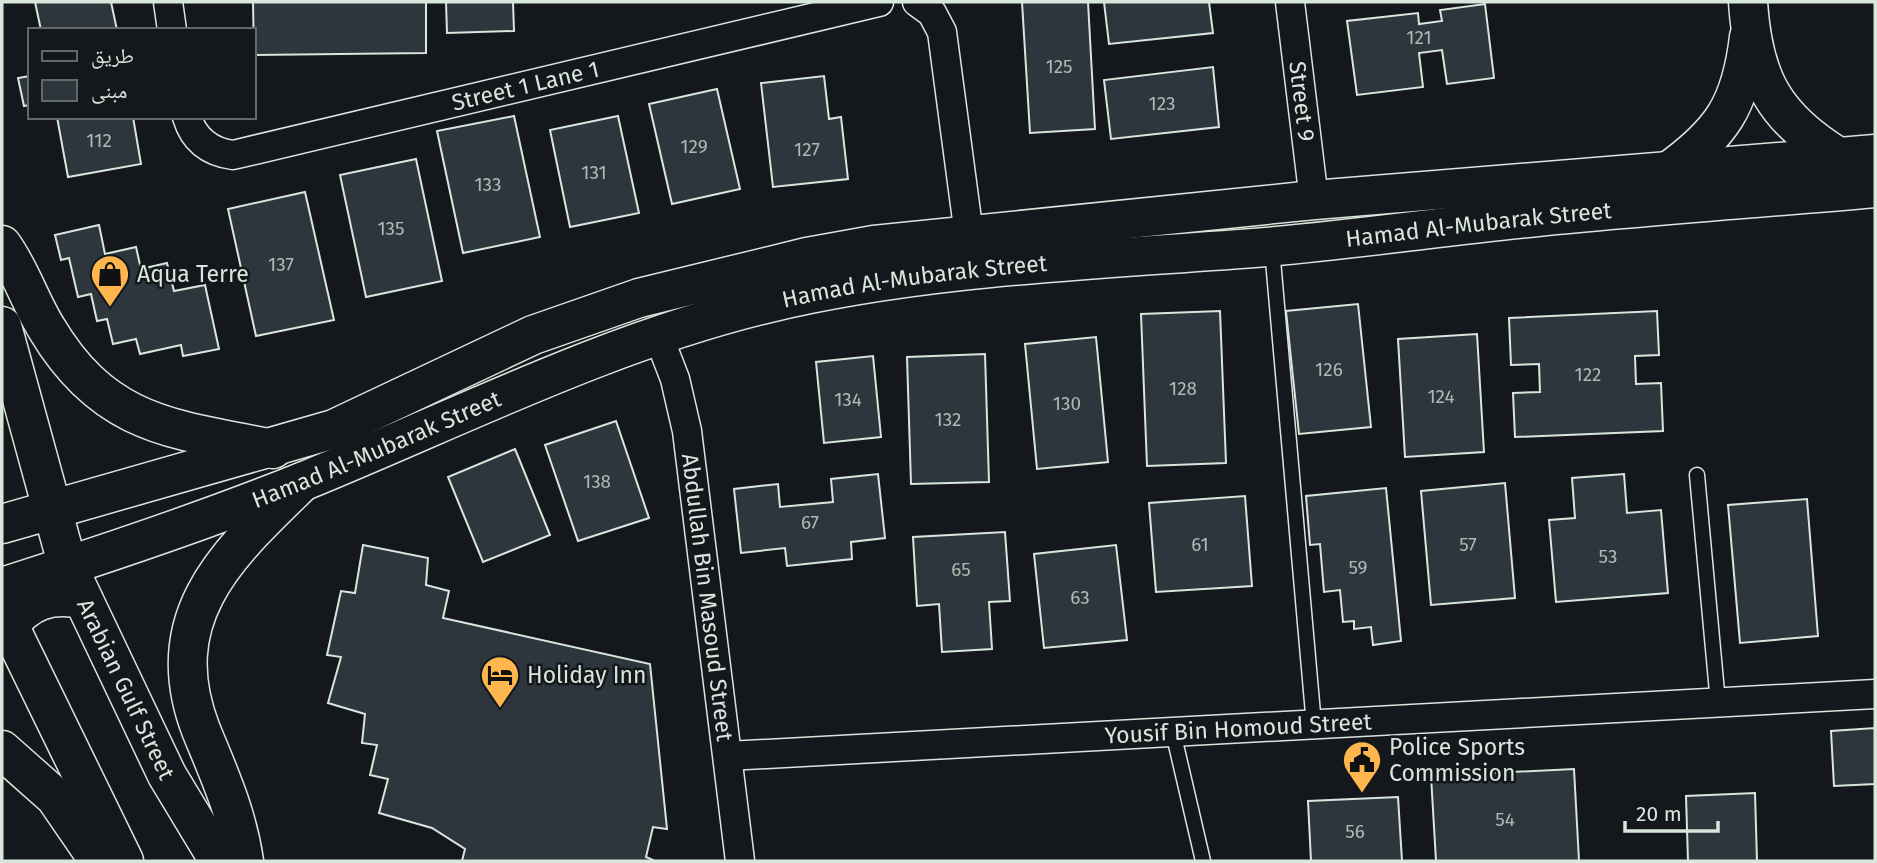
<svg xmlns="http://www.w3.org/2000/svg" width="1877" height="863" font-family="'Fira Sans','Noto Naskh Arabic',sans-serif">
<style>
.building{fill:#2c363c;stroke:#d8e6dc;stroke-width:2}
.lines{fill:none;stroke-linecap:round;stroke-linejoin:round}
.lane-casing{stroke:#d8e6dc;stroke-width:17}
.street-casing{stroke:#d8e6dc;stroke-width:31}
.secondary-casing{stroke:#d8e6dc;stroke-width:41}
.primary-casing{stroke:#d8e6dc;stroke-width:41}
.lane{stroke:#14181c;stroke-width:14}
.street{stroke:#14181c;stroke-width:28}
.secondary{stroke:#14181c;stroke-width:38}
.primary{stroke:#14181c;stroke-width:38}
.labels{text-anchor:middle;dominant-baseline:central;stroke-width:5;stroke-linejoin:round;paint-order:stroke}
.number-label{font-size:19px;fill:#adbab4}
.street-label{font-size:23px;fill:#d8e6dc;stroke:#14181c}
.poi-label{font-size:23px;fill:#d8e6dc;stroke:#14181c;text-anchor:start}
</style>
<rect width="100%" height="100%" fill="#14181c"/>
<g class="building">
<path d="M35,2H111L117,30H41Z"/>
<path d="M253,2H426V53L254,55Z"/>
<path d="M446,2H513L514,31L447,33Z"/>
<path d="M1022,2H1088L1095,129L1030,133Z"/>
<path d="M1104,2H1209L1213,33L1109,44Z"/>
<path d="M1485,4L1494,78L1447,84L1442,50L1419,53L1423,87L1357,95L1347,21L1418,13L1419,24L1442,21L1440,10Z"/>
<path d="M1213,67L1219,127L1111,139L1104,80Z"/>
<path d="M30,76V105L24,106L18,78Z"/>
<path d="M824,76L829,119L841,117L848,179L773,187L761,83Z"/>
<path d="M717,89L740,189L672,204L649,104Z"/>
<path d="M514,116L540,237L463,253L437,131Z"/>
<path d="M618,116L639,213L570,227L550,130Z"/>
<path d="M57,117H133L141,164L68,177Z"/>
<path d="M416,159L442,281L366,297L340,175Z"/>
<path d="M305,192L334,320L256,336L228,209Z"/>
<path d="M99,225L105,254L136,247L141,269L167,263L174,291L205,285L219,349L183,356L181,345L140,354L136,339L113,344L107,319L97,321L91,294L78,297L69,258L61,260L55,235Z"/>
<path d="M1358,304L1371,427L1299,434L1286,311Z"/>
<path d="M1220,311L1226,463L1147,466L1141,314Z"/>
<path d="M1657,311L1659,355L1635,356L1636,384L1661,383L1663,431L1515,437L1513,393L1540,392L1539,364L1511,365L1509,318Z"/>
<path d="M1477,334L1484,452L1405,457L1398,339Z"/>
<path d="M1096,337L1108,462L1037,469L1025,344Z"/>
<path d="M985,354L989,482L911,484L907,357Z"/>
<path d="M873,356L881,437L824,443L816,362Z"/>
<path d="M616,421L649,518L578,541L545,445Z"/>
<path d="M515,449L550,535L483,562L448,477Z"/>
<path d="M878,474L885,538L851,542L852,559L787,566L785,548L741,553L734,489L778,484L780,507L833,502L831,479Z"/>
<path d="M1624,474L1627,513L1661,510L1668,593L1556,602L1549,520L1575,518L1572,478Z"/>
<path d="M1505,483L1515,598L1431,605L1421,491Z"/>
<path d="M1386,488L1401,641L1373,645L1371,627L1354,629V621L1343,622L1340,590L1324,592L1320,544L1310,545L1306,496Z"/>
<path d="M1245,496L1252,586L1156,592L1149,503Z"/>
<path d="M1807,499L1818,636L1740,643L1728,505Z"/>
<path d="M1005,532L1010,601L989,602L992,649L942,652L939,604L917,606L913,537Z"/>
<path d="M363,545L428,558L426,585L449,591L443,618L650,664L667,829L653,827L646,857L655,861H462L465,849L432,828L379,813L388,779L370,775L377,745L362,743L365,714L328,703L341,657L327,655L341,591L355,593Z"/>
<path d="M1116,545L1127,640L1044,648L1034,554Z"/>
<path d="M1875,728V784L1834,786L1831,731Z"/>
<path d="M1574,769L1579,861H1436L1431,776Z"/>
<path d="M1755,793L1757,861H1688L1686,796Z"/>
<path d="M1398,797L1402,861H1311L1308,801Z"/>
</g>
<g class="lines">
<g class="lane-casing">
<g id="lane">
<path d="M1272,249L1314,725"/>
<path d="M1697,475L1718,703"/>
<path d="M1173,732L1203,861"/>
</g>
</g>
<g class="street-casing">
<g id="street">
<path d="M168,2L172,30"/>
<path d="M917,2L932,13L942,32L969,235"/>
<path id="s1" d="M1290,2L1314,200"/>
<path id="s2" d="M187,117C194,140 210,152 233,155L879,2"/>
<path id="s3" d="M658,335L675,379L687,431L740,861"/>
<path id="s4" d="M728,756L1875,694"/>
</g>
</g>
<g class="secondary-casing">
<g id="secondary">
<path d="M1748,2C1753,79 1774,118 1840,158"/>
<path d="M1666,173C1721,134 1741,106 1749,37"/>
<path d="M2,524L334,429L533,335L639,298L807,257L874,245L1314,200L1875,154"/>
<path id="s5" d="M2,587C103,555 205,521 304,481C456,419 605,343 765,304C925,265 1103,260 1266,247C1357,239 1447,226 1537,217C1649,206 1762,198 1875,188"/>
</g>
</g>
<g class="primary-casing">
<g id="primary">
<path d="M2,245C21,271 30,302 47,329C105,426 173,429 273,449"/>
<path id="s6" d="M2,326L68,567L167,775L219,861"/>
<path d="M2,611L124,861"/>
<path d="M8,627C28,600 50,593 83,599"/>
<path d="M2,750L55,797L99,861"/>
<path d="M244,861C237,813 219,774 201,730C157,616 229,553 302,482"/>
</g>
</g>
<use href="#lane" class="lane"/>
<use href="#street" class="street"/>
<use href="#secondary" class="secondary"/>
<use href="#primary" class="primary"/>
</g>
<defs>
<g id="shop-pin" transform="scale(2.0125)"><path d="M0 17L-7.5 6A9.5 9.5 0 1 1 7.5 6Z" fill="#ffb74d" stroke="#14181c"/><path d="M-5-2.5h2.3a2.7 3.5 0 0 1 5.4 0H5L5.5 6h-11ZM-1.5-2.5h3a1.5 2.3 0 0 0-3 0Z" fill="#111"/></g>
<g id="hotel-pin" transform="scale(2.0125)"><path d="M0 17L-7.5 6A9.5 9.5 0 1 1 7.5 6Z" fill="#ffb74d" stroke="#14181c"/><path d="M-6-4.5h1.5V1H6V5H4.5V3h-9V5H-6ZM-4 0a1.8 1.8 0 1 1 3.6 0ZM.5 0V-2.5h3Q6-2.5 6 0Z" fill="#111"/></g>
<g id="civic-pin" transform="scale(2.0125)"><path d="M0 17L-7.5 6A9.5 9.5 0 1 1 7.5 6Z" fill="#ffb74d" stroke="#14181c"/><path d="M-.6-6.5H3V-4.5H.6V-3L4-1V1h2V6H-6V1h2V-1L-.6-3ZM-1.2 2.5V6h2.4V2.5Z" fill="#111"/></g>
</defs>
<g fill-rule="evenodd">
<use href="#shop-pin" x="110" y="274"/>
<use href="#hotel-pin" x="500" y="675"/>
<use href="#civic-pin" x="1362" y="760"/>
</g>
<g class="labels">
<g class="number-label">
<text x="1419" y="37">121</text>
<text x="1059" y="66">125</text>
<text x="1162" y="103">123</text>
<text x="99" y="140">112</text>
<text x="694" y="146">129</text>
<text x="807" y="149">127</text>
<text x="594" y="172">131</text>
<text x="488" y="184">133</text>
<text x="391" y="228">135</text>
<text x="281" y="264">137</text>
<text x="1329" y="369">126</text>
<text x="1588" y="374">122</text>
<text x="1183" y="388">128</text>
<text x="1441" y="396">124</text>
<text x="848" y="399">134</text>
<text x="1067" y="403">130</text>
<text x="948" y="419">132</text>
<text x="597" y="481">138</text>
<text x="810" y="522">67</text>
<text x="1200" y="544">61</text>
<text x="1468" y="544">57</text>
<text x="1608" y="556">53</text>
<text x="1358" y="567">59</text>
<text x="961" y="569">65</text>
<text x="1080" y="597">63</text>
<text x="1505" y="819">54</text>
<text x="1355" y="831">56</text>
</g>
<g class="street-label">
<text stroke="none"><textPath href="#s2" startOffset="364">Street 1 Lane 1</textPath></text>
<text stroke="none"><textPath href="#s1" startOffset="100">Street 9</textPath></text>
<text stroke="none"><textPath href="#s5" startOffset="1533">Hamad Al-Mubarak Street</textPath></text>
<text stroke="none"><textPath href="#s5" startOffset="966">Hamad Al-Mubarak Street</textPath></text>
<text stroke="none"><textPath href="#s5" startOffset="399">Hamad Al-Mubarak Street</textPath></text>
<text stroke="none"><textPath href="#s3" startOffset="268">Abdullah Bin Masoud Street</textPath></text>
<text stroke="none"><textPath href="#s6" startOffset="385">Arabian Gulf Street</textPath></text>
<text stroke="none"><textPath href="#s4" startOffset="511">Yousif Bin Homoud Street</textPath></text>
</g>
<g class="poi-label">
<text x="137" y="274">Aqua Terre</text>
<text x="527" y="675">Holiday Inn</text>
<text x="1389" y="747">Police Sports<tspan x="1389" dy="26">Commission</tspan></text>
</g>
</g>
<rect width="1877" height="863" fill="none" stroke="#d8e6dc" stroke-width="7"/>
<rect x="28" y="28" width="228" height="91" fill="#14181c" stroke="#626a69" stroke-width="2"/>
<rect x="42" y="51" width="35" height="10" fill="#14181c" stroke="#626a69" stroke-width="2"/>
<text x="91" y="63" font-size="21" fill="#d8e6dc">طريق</text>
<rect x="42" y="80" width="35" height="21" fill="#2c363c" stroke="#626a69" stroke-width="2"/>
<text x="91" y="98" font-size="21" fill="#d8e6dc">مبنى</text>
<path d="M1625 821v10h93v-10" fill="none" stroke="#d8e6dc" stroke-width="3.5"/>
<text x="1636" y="821" font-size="21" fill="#d8e6dc" stroke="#14181c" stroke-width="5" paint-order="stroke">20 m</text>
</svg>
